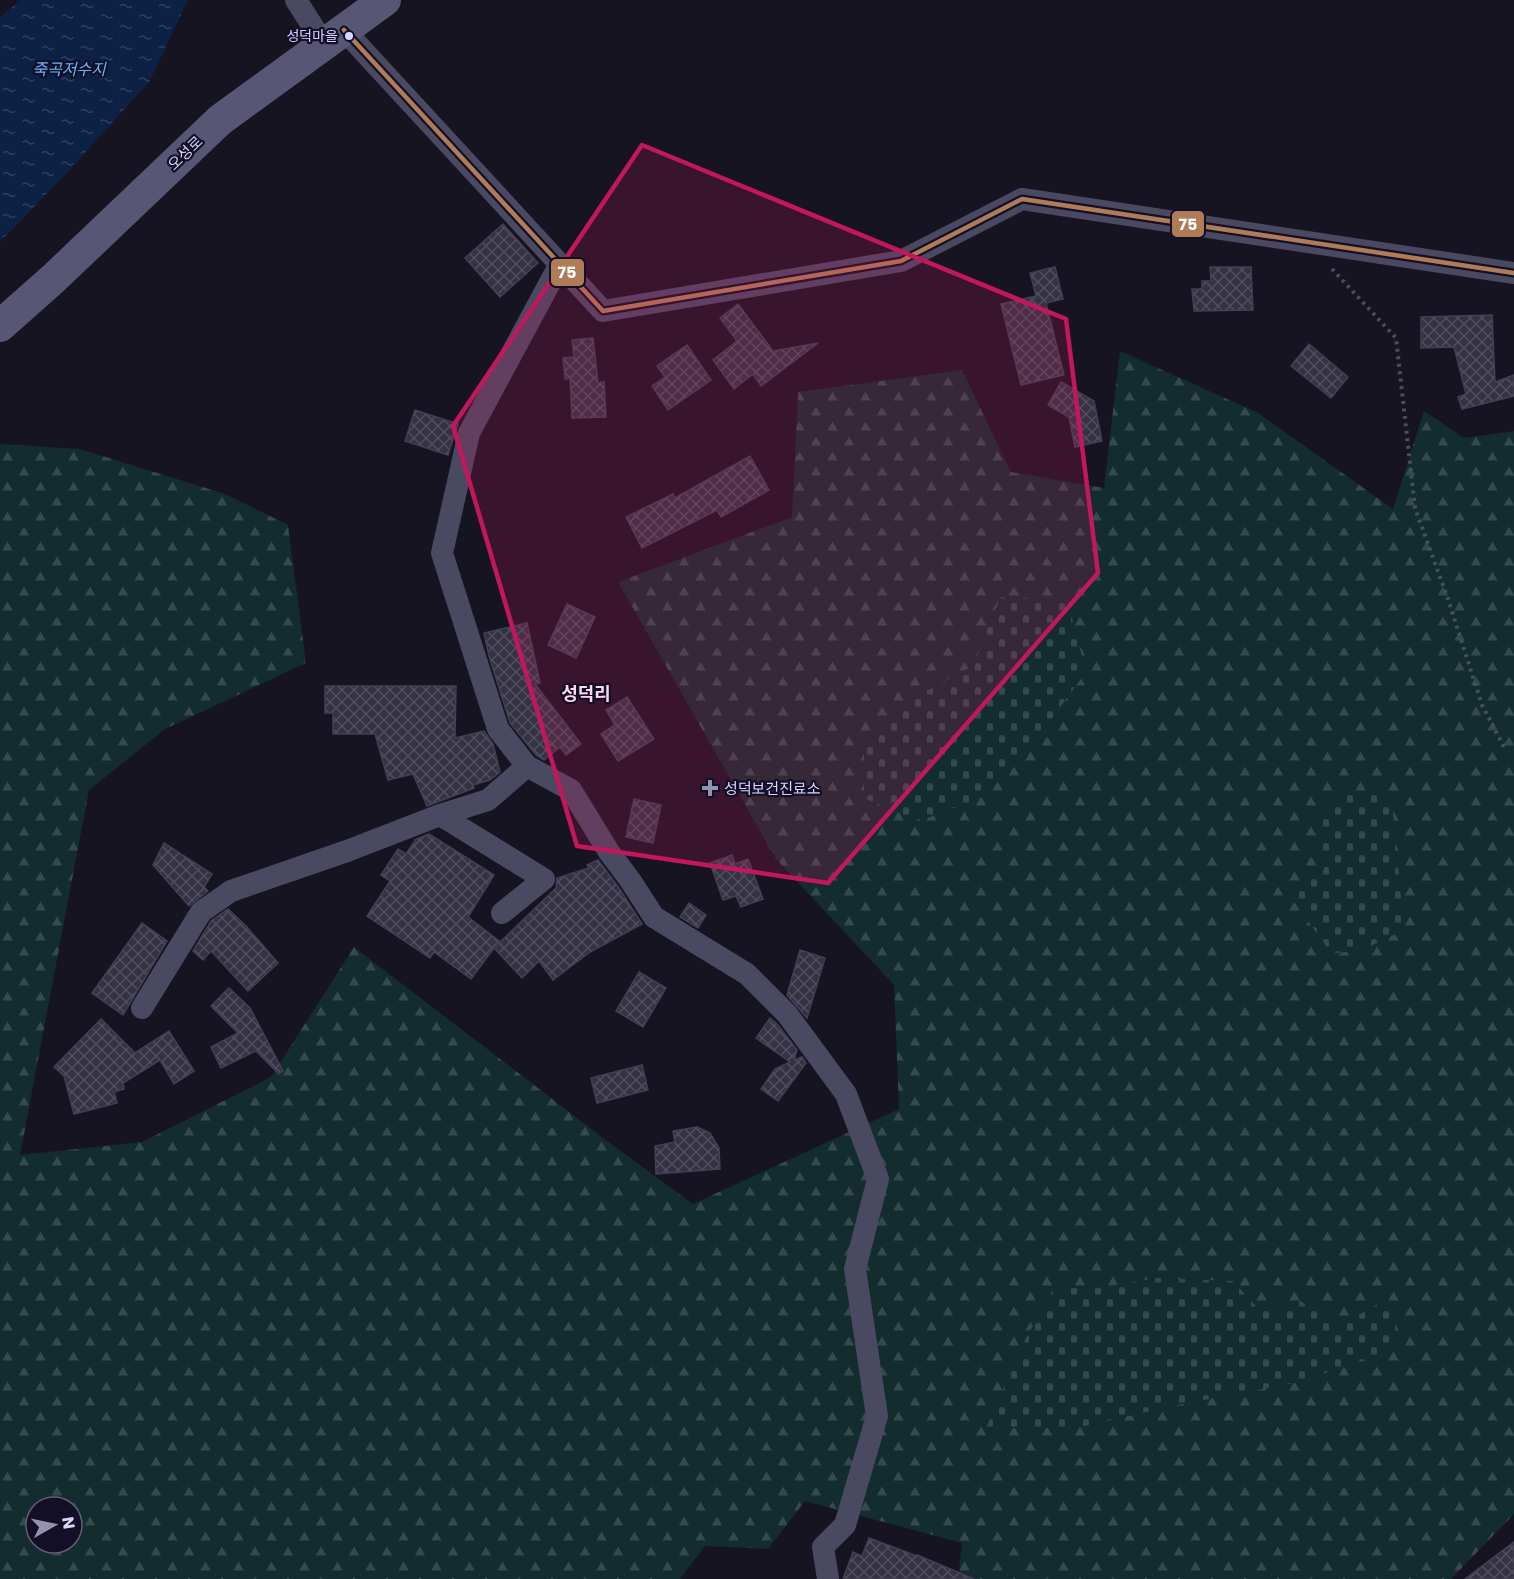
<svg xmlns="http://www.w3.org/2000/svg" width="1514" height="1579" font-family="Poppins,'Noto Sans KR',sans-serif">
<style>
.forest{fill:url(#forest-firs);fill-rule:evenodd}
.cemetery{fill:url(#cemetery-stones)}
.water{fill:url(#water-ripples)}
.building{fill:url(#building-cross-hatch);stroke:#433f54;stroke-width:1.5}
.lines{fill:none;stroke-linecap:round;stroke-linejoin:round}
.path{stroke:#44505f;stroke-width:4;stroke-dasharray:3 4.5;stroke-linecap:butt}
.minor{stroke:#4a4962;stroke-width:22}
.secondary{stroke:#575674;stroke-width:32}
.bus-1-casing{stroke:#130f26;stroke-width:9}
.bus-1{stroke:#b07c57;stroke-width:4.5}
.marked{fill:#c2185b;fill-opacity:0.2;stroke:#c2185b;stroke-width:4.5;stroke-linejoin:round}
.bus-dot{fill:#d9d4ff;stroke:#130f26;stroke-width:2}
.poi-dot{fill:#9591b1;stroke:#130f26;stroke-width:2}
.labels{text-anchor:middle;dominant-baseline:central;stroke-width:4.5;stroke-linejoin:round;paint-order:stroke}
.bus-label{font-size:14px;fill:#d9d4ff;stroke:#130f26;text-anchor:end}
.street-label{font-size:15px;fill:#d9d4ff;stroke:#130f26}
.poi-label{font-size:15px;fill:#d9d4ff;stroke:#130f26;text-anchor:start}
.water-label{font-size:16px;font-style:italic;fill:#62b6ff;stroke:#130f26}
.quarter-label{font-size:18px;font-weight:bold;fill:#ffd6f0;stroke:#130f26}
.line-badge{stroke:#130f26;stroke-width:2}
.badge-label{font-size:16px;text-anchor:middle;font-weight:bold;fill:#fff}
</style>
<defs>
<pattern id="forest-firs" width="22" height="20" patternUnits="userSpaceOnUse" patternTransform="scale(1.5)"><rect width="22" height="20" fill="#132c2d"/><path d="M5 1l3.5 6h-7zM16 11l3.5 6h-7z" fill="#354a4c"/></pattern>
<pattern id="cemetery-stones" width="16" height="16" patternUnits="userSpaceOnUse" patternTransform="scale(1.5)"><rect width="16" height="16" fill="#132c2d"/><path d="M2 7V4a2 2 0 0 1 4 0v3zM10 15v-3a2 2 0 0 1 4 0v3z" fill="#354a4c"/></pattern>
<pattern id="water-ripples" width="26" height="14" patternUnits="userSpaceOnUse" patternTransform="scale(1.5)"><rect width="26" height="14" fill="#0d2144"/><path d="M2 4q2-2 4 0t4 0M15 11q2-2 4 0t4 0" fill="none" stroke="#304060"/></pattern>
<pattern id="building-cross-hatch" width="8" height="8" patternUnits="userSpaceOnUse" patternTransform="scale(1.5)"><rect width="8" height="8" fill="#343243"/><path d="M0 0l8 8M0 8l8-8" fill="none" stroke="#514f5f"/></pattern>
</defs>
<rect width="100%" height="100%" fill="#161421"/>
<path class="forest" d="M1120,351L1258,413L1393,509L1424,411L1464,438L1514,431V1514L1451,1579H958L962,1543L805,1501L768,1549L705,1546L680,1579H0V444L80,449L225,494L288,525L306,663L165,729L89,790L20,1155L142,1142L271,1077L354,947L607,1141L693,1204L899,1109L894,985L776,859L618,582L792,517L798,392L962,370L1011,472L1104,488ZM36,1507H72V1543H36Z"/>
<g class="cemetery">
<path d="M1001,597L1067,599L1086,672L1022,759L981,798L919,821L864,798V748L919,695L974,665L988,626Z"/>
<path d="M1351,791H1391L1404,930L1364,949L1332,954L1287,892L1324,870L1322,812Z"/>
<path d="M1158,1278L1233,1281L1260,1311L1300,1301L1343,1324L1383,1301L1402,1337L1385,1359L1355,1362L1300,1382L1182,1404L1075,1428H986L1026,1338L1054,1288H1096Z"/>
</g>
<path class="water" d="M21,0H188L149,82L66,174L0,242V17Z"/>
<g class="building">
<path d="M503,224L538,263L500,297L465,258Z"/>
<path d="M1055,267L1063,299L1046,303L1064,375L1021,385L1001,304L1036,296L1030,273Z"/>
<path d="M1210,267H1251L1253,310L1194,311L1192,289H1202V281H1211Z"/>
<path d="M738,304L773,351L818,343L761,386L753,374L734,389L713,360L737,341L720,318Z"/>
<path d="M1492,315L1495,382L1514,375V396L1462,409L1458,397L1466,394L1454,347L1421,348V317Z"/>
<path d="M593,338L598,383L604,382L606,417L572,418L570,378L565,379L563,358L574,357L572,340Z"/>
<path d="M1309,344L1348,377L1331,398L1291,366Z"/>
<path d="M687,345L711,380L668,410L652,386L665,377L657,366Z"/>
<path d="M1061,382L1094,401L1102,441L1075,447L1069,417L1048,405Z"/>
<path d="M415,410L458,424L448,455L405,441Z"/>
<path d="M750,456L769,490L721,517L717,510L642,548L626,517L673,494L675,498Z"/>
<path d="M567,604L595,617L576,658L548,645Z"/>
<path d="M527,623L540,683L535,684L581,744L566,755L560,747L544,760L536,755L510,723L489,656L484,633Z"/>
<path d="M325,686H456L455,738L484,731L493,744L500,772L490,780L473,785L474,788L427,806L413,774L388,780L375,734H333V713H325Z"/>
<path d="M627,697L654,739L618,761L601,734L615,725L606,710Z"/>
<path d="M634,799L661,805L653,843L626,837Z"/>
<path d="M429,834L494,875L468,917L499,941L496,946L556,888L557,878L589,868L587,865L598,860L619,888L642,924L590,952L553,980L539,961L522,978L494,948L471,979L434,952L430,958L367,916L390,881L381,875L398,849L406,854L416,839Z"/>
<path d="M164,843L212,874L204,887L208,891L189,906L153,865Z"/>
<path d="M732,855L735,864L748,859L763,899L741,907L736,896L723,900L710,863Z"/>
<path d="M689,903L706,915L698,928L680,917Z"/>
<path d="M228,909L246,926L278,963L248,991L211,951L203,960L193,951L211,921Z"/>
<path d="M142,923L167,941L123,1015L92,993Z"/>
<path d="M800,950L825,958L807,1018L787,995Z"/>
<path d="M639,972L666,988L643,1027L616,1011Z"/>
<path d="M229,988L250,1008L283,1071L279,1074L256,1051L221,1068L211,1047L238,1033L211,1006Z"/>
<path d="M770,1018L777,1024L797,1050L794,1060L802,1057L806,1063L778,1101L761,1089L775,1069L790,1062L756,1038Z"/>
<path d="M101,1019L135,1053L169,1031L194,1071L174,1084L160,1060L123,1083L124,1089L114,1092L117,1103L74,1114L64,1076L54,1067Z"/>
<path d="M642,1065L648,1090L597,1103L591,1078Z"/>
<path d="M697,1127L710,1133L719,1148L720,1169L656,1174L655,1146L675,1142L673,1131Z"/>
<path d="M869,1538L917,1556V1555L974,1579H843L853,1552L862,1556Z"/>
<path d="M1514,1542V1579H1465Z"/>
</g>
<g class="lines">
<path class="path" d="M1332,269L1396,338L1415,508L1448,599L1482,705L1504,747"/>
<g class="minor">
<path d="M296,0L324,44"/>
<path d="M344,30L603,311L901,261L1022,199L1514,273"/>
<path d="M560,264L469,433L442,553L498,729L527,766L571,790L609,852L630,880L654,917L747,974L787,1014L846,1094L878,1179L855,1269L877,1416L845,1525L823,1547L828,1579"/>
<path d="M440,815L544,879L502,913"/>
<path d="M142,1008L201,912L231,891L347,851L440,815L488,800L527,766"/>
</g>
<path class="secondary" d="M0,326L53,279L220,120L385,0"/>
<g class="bus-1-casing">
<path id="bus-1" d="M344,30L603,311L901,261L1022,199L1514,273"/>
</g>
<use href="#bus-1" class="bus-1"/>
</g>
<path class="marked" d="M642,145L1066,319L1098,573L828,883L577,846L453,426Z"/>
<circle class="bus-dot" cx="349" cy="36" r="5"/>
<path class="poi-dot" d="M707 779h6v6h6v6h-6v6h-6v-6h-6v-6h6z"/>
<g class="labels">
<g class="bus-label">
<text x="338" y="36">성덕마을</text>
</g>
<g class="street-label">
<text transform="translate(185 153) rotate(-44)">오성로</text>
</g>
<g class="poi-label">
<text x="724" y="788">성덕보건진료소</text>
</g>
<g class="water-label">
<text x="69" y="69">죽곡저수지</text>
</g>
<g class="quarter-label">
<text x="586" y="693">성덕리</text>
</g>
</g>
<g class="line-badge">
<rect x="1171" y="210" width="34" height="28" rx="6" fill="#b07c57"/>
<rect x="550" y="258" width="35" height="29" rx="6" fill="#b07c57"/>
</g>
<g class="badge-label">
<text x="1188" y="230">75</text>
<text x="567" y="278">75</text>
</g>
<g transform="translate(54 1525) rotate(81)"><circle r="28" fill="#130f26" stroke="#625e7d" stroke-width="1.5"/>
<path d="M0-4.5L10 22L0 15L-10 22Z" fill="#9591b1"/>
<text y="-9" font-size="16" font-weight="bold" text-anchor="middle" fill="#d9d4ff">N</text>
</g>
</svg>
